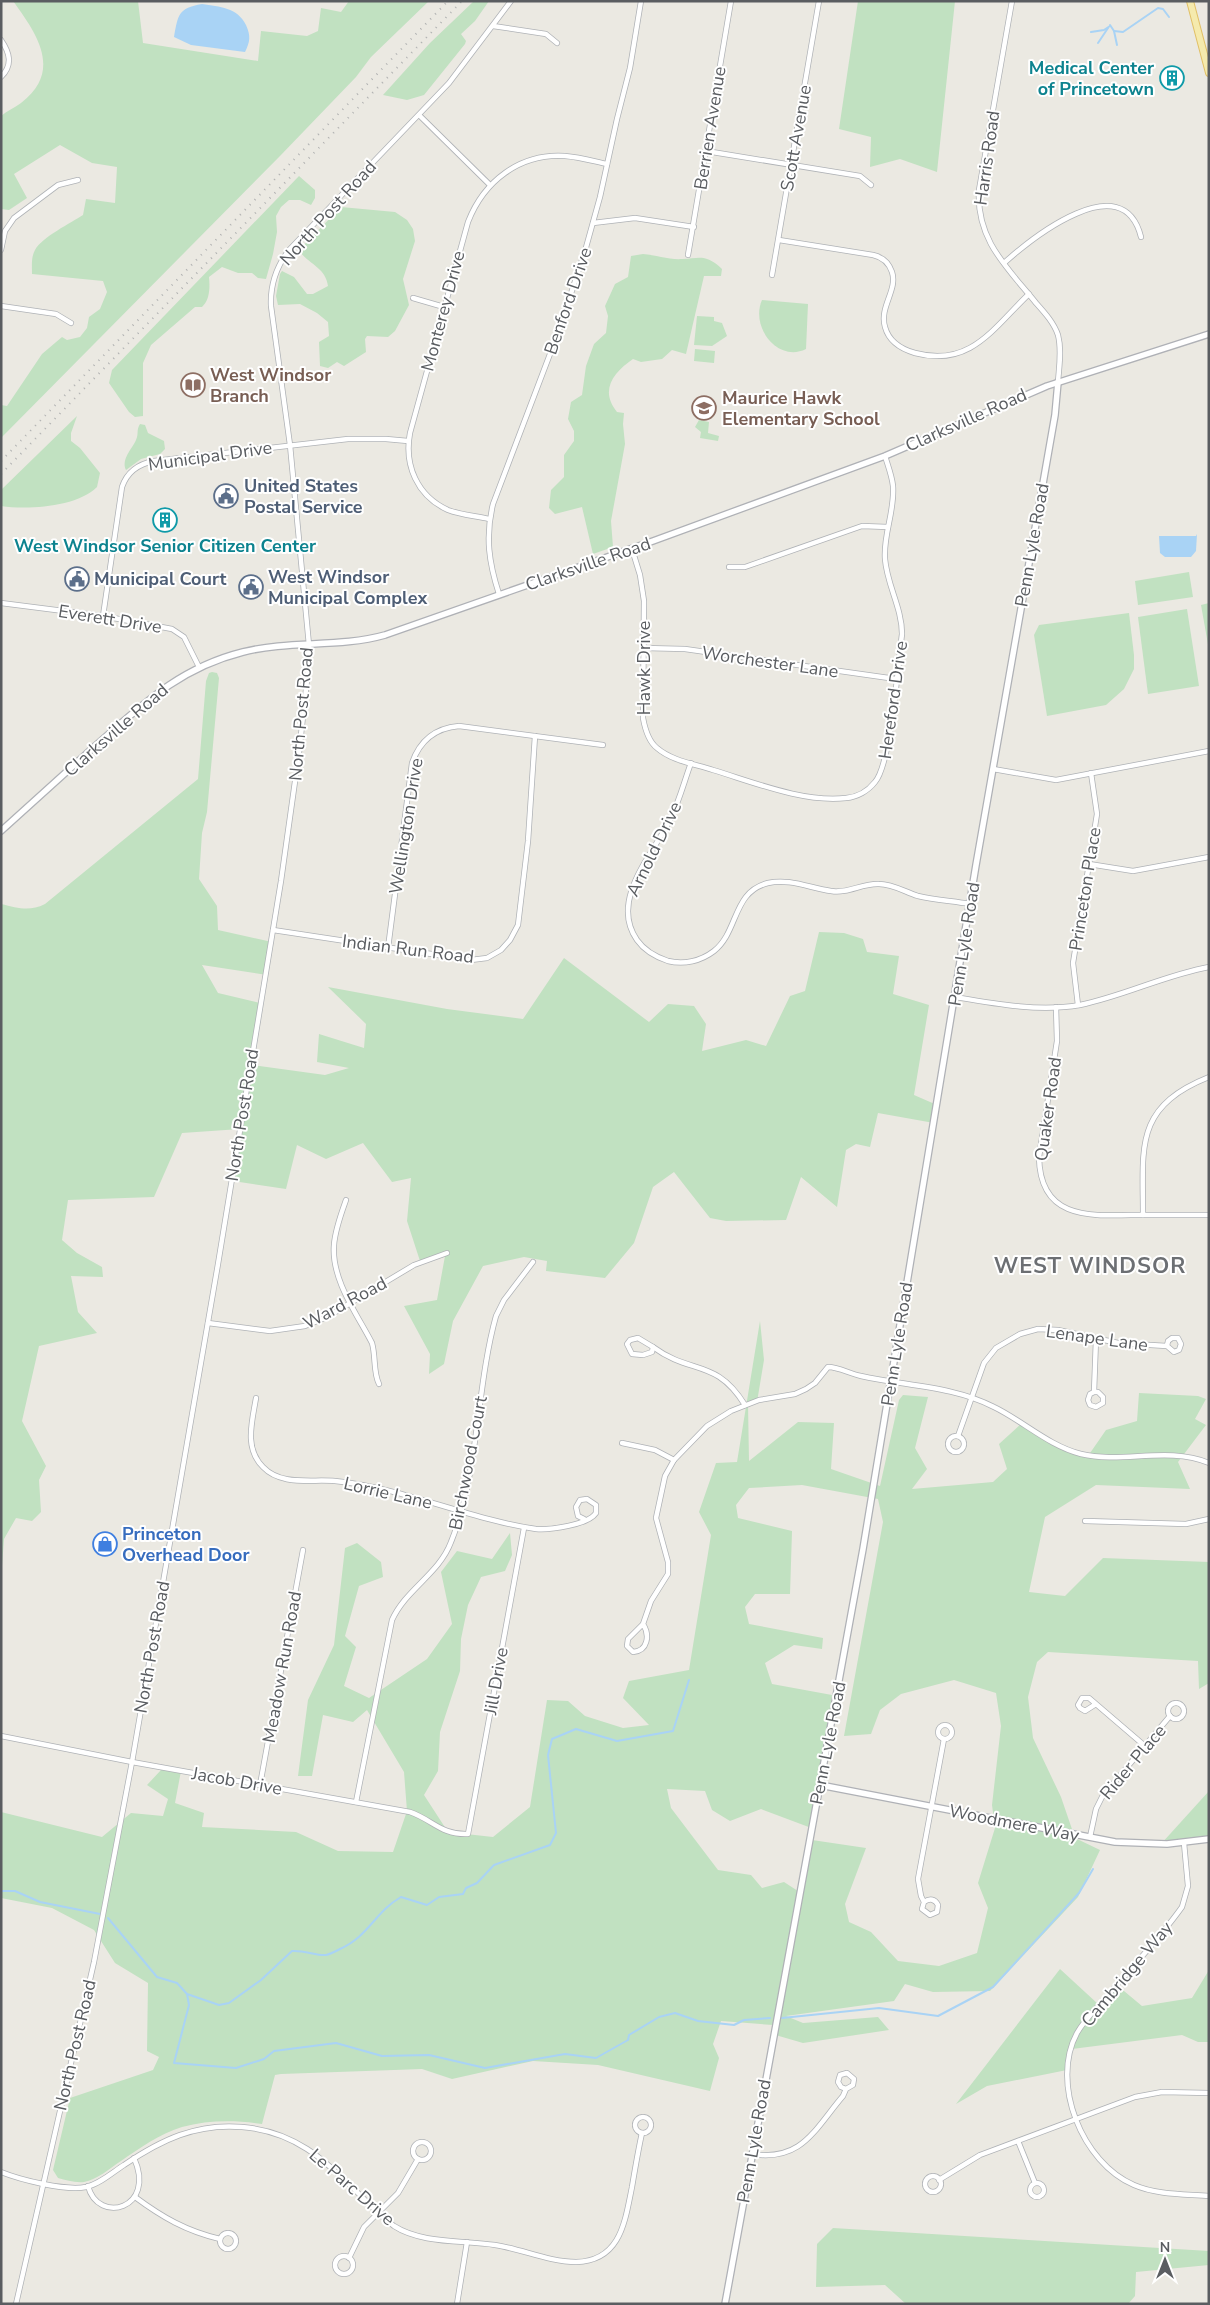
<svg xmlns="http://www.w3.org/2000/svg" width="1210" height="2305" font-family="'Nunito Sans',sans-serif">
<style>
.green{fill:#c1e1c1;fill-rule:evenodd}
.water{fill:#a9d3f5}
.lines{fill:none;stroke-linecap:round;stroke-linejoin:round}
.stream{stroke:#a9d3f5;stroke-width:2}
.street-casing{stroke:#afb2b6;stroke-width:6}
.secondary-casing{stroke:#afb1b6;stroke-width:8}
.primary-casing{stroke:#e1c066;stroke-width:8}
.street{stroke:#fff;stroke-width:4.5}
.secondary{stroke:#fff;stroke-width:5.5}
.primary{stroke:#f5eaad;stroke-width:6}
.rail{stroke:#b0b1b1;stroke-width:2;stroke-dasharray:1 6;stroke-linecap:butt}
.labels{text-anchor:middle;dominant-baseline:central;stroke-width:4;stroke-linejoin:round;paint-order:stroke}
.culture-label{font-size:18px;font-weight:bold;fill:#0d838f;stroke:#fff;text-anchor:end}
.street-label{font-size:18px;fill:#5a5d61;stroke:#fff}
.education-label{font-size:18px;font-weight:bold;fill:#785e54;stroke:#fff;text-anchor:start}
.service-label{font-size:18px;font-weight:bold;fill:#4e5e75;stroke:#fff;text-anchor:start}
.shop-label{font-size:18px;font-weight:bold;fill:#366cbe;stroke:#fff;text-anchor:start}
.district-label{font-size:22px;font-weight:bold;letter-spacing:1px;fill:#6c6f73;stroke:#fff}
</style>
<rect width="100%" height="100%" fill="#ebe9e2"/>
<g class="green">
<path d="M13,1H138L143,43L258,61L261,31L307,36L318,31L321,8L341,12L349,1H429L371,57L356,77L280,156L1,438V405L7,406L42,354L62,337L67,340L80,337L87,328L89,317L100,309L107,292L103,281L32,274C32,266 31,257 35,250C42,237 71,223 83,215L86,199L115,203L117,167L92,163L60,145L14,174L27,198L9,210L1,209V116C7,111 14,108 21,103C63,71 37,34 13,1Z"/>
<path d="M474,1H489L475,21L461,34L466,41L465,44L424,95L407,100L383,95L430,43Z"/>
<path d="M858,1H955L937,172L900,159L870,167L871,137L839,129Z"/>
<path d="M299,176L315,190V198L311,205L300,200H289L281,207L276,216L277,232L273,254L266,279L258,278L252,273H238L222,267L209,277C210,287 210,300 202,307H195L151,345L143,363V416L135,417L129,412L109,383L112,370Z"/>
<path d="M341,207L395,212L407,220L413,229L415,241L403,279L409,305L395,331L388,337L367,336L365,339L366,352L344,366L337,362L328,368L320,366L319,342L329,336L328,322L317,313L300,304L278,305L276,296L280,274L282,271L294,277L307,294H313L328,286C326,267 306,263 299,250Z"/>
<path d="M643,254C656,255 670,260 682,259C701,258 706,254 722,269L721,276H704L686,354L672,350L662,359L641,362L633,359C614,372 599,390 617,412L624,413L623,424L625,444L611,521L613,547L593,554L582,507L555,514L549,508L551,490L564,477V455L574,441V431L568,419L571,402L582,395L586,366L594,344L606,333L608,316L605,306L615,284L628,277L631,256Z"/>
<path d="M762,300L808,304L806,349C778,363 750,327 762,300Z"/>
<path d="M697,316L714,317V321L722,323L727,336L712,346L694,345Z"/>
<path d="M695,349L715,351L714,363L694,361Z"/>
<path d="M77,416L71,433V441L80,448L100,473L97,487C77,507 28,510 1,506V490Z"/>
<path d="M699,420L709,422L708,433L719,436L718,441L700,438L701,432L695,427Z"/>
<path d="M140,424L145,425L148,433L164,441L165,449L160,454L141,459L126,470C121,459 132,449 136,440C139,434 136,430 140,424Z"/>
<path d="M1189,572L1193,597L1138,605L1135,581Z"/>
<path d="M1209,603V650L1201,605Z"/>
<path d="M1187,609L1199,686L1148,694L1138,617Z"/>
<path d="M1129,613L1134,655V669L1124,689L1106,705L1047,716L1034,635L1039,625Z"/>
<path d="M212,672L217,673L219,678L207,812L202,833L199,879L217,906L218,930L272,942L267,975L202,965L218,993L260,1003L252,1065L325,1075L349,1068L317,1062L319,1034L364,1048L366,1024L328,987L447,1009L523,1019L564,958L649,1022L668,1004L694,1006L706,1024L702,1051L746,1040L766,1046L790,996L805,991L819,932L844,933L863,939L867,952L899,956L893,994L929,1005L914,1095L937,1105L934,1123L878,1113L870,1147L856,1144L846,1150L837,1207L801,1177L786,1220L726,1221L710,1218L674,1172L653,1187L634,1243L605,1278L546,1271L547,1261L524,1257L483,1266L453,1321L444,1364L429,1374L430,1354L404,1306L437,1300L445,1256L420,1261L407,1221L411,1178L392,1182L363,1143L326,1159L297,1145L286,1189L233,1181L240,1129L182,1133L154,1197L68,1200L62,1240L77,1253L102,1267L103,1277L71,1276L78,1312L97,1333L39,1346L22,1421L46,1466L39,1480L41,1512L32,1521L16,1518L4,1539L1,1579V904C18,908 29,912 45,904L198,779L206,681L209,673Z"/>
<path d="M760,1321L764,1360L757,1402L748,1404L749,1461L798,1422L834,1423L831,1469L880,1486L899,1400L903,1395L928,1397L915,1448L927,1469L912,1489L993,1482L1007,1469L999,1444L1022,1423L1057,1445L1088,1456L1106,1430L1137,1421L1139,1393L1198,1396L1206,1399L1195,1419L1206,1425L1178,1462L1190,1489L1096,1485L1045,1517L1029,1592L1065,1596L1103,1558L1209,1562V1683L1199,1689L1198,1661L1048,1652L1037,1662L1028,1697L1033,1738L1061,1797L1075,1838L1100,1850L1078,1897L990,1991L933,1992L905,1984L894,2001L786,2016L803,2023L878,2017L889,2030L803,2043L772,2034L773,2025L721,2021L713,2044L719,2058L710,2091L598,2065L533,2061L452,2079L422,2069L281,2074L275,2075L262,2124C235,2120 208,2120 182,2127C159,2134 140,2148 121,2161C110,2168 97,2180 84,2182C75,2183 66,2180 58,2178L53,2170L70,2098L153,2070L159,2057L147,2051L148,1983L115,1963L94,1930L52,1908L1,1898V1812L102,1837L131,1813L163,1816L168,1799L147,1785L161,1770L181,1771L175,1803L204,1813L202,1827L296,1832L338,1851L393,1852L407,1811L404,1772L367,1710L353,1722L323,1715L312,1776H298L308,1700L334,1645L345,1548L357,1543L381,1562L383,1577L359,1586L345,1636L356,1647L344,1686L369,1698L427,1659L452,1624L441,1572L457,1551L492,1559L510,1533L512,1555L505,1571L481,1577L468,1605L461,1639L460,1671L440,1732L438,1771L424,1795L448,1832L493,1837L530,1807L547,1700L568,1701L585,1716L623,1728L649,1725L623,1698L629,1681L689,1670L711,1535L699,1512L716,1463L737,1462ZM802,1485L878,1499L883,1522L844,1736L871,1734L880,1710L901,1694L954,1680L996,1693L1001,1726L992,1805L995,1828L978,1883L988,1908L977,1953L939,1966L898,1961L871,1932L849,1922L845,1904L866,1848L812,1840L801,1893L784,1882L762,1888L751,1875L718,1870L671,1808L667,1789L705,1791L712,1810L730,1821L761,1809L814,1829L832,1695L772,1684L765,1663L794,1645L822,1649L823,1638L749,1624L745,1607L755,1594H790L792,1531L738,1518L736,1505L749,1488Z"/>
<path d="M1209,1791V1838L1161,1844Z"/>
<path d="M1060,1969L1098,2004L1118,1986L1142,2006L1192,1998L1209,1970V2042H1198L1182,2035L1072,2049L1067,2070L987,2086L956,2104Z"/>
<path d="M833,2228L1209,2251V2265L1136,2272L1135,2296L1128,2304H906L885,2285L816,2287L817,2244Z"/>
</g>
<g class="water">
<path d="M202,4C220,7 237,7 246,25C251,36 250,42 245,52L191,45L174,37C178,15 178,8 202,4Z"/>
<path d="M1197,534L1196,551L1191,557H1165L1160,553L1159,536H1196Z"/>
</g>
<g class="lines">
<g class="stream">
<path d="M1110,25L1114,31L1117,45"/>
<path d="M1114,31L1123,32L1158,8L1163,9L1169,17"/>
<path d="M1091,32L1104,30L1110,26"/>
<path d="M1098,43L1108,28"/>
<path d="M1,1891H15L40,1902L100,1914"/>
<path d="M108,1918L157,1977L177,1983L187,1994L219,2005L229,2003L261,1980L292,1951C304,1950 317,1956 326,1955C331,1954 336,1951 340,1949C369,1936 375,1912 401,1897L427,1905L439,1897L463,1894L466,1888L477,1883L494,1865L550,1845L556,1833L548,1755L552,1739L576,1729L617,1741L673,1731L689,1680"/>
<path d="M187,1994L189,2005L174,2063L236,2068L264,2059L274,2051L336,2043L382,2056L429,2055L485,2068L565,2054L596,2058L628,2040L629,2035L659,2017L675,2013L698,2021L734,2025L744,2020L770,2018"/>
<path d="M782,2018L879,2008L938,2016L993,1987L1079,1893L1093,1869"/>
</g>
<g class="street-casing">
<g id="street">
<path d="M1012,1L979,190C976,240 1007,267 1036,303C1045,313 1054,323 1058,335C1062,350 1059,367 1058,382"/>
<path d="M493,26L546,34L557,43"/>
<path d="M1,40C10,53 13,65 1,77"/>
<path d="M419,115L490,185"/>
<path d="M706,151L860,176L871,185"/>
<path d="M593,223L635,218L694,227"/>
<path d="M779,240L873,255C882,257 889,263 892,272C898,290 879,307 885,327C889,342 901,349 915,353C971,368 994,327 1029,294"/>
<path d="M1,250L5,231L14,218L58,185L78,180"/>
<path d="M688,255L731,1"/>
<path d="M1004,263C1032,238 1123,165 1141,237"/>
<path d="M772,275L819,1"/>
<path d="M413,298L444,307"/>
<path d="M1,306L56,314L71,323"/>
<path d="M489,519C476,516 461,515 448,510C417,496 404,465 410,433L468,222C484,181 520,153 565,156C579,157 593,161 607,164"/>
<path d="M632,549L640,575L644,601L643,718C645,729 648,741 657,748C672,761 695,764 713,770C753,782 804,803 846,798C857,797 868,791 875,782C891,764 898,664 902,634C902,608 887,585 885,559C883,535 895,511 893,486C892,476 888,466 885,456"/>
<path d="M729,567H745L862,526L888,527"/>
<path d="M499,594C489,563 485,537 493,504L558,333L585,251L600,197L617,119L630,68L641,1"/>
<path d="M1,603L103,616L172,629L184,637L199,667"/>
<path d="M103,616L122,487C127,472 138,464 154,461L348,439H386L408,441"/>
<path d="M644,648L685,649L896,679"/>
<path d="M691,763C684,782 679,802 670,820C653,854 609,900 637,940C644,950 656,957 668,961C684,965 701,961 714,951C739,931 732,892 768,883C789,878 810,888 831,891C848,894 862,883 879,884C893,884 905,892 918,896C935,900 953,901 970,904"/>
<path d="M993,769L1056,780L1209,751"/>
<path d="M1089,864L1133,871L1209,857"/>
<path d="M273,930L471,960L487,958L501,950L510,940L518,925L528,841L535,736"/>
<path d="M388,948L412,763C420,740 435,728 459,726L603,745"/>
<path d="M955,997C996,1004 1039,1012 1080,1005C1124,996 1165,975 1209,967"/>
<path d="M1078,1005L1073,963L1097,814L1091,773"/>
<path d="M1056,1007L1057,1041L1039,1157C1040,1219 1088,1216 1135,1215C1160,1215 1184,1215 1209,1215"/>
<path d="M346,1200C341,1214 335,1230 334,1245C331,1279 357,1314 372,1343C376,1357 373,1372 379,1384"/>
<path d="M1143,1215C1143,1147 1134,1107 1209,1077"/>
<path d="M208,1323L270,1331L305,1326L327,1317L414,1265L447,1253"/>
<path d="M638,1338L653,1347L652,1352L643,1355L632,1354L627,1344L630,1340Z"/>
<path d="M653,1347C691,1375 716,1358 745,1405"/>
<path d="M1094,1392H1098L1103,1397V1403L1096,1407L1090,1405L1088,1400L1090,1394L1094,1392L1096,1339"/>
<path d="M256,1398C252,1422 244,1448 263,1467C281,1486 311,1479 335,1481C404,1488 468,1519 536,1529C550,1530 588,1525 596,1513V1505L587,1499L580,1500L576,1507L578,1516L584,1519"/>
<path d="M958,1436L984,1363L996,1348L1020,1334L1038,1329L1058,1330L1118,1343L1167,1346L1174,1352L1179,1350L1181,1344L1178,1338H1172L1168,1341L1167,1346"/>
<circle cx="956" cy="1444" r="8"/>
<path d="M622,1443L655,1450L674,1460"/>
<path d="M1085,1521L1186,1524L1209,1519"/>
<path d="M643,1624C650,1635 648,1651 633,1652L627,1646L628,1639L643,1624L651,1601L668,1574V1562L656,1518L665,1476L674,1460L707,1426L731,1411L759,1400L795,1394L806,1389L815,1383L828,1367C839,1367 850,1374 861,1376C906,1386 953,1386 994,1407C1023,1421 1049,1446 1081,1454C1123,1464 1167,1446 1209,1463"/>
<circle cx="1176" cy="1711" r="8"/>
<path d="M1096,1704L1085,1711L1080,1708L1078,1705L1082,1698H1089L1145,1746"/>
<circle cx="945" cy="1732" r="7"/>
<path d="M1,1736L132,1762L410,1812C433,1820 441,1835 468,1834L524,1528"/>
<path d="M260,1785L303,1550"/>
<path d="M356,1802L392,1620C406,1589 439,1574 451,1542C479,1473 476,1388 496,1316L504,1300L533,1262"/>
<path d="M1090,1837L1096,1809L1102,1797L1170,1716"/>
<path d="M1184,1843L1188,1886L1182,1907C1160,1938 1133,1966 1108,1995C1098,2007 1085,2019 1077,2033C1050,2083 1082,2163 1134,2185C1157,2195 1184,2194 1209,2196"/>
<path d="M924,1902C930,1898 935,1899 938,1905L937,1912L930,1915L922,1909L924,1902L921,1896L918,1879L944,1739"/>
<circle cx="643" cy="2125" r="8"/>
<path d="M1018,2141L1035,2183"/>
<circle cx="422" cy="2151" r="9"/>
<path d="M751,2154C802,2162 814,2130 843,2096L846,2089L853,2085L854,2079L847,2073L840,2075L838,2082L841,2087L846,2089"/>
<path d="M1,2172C21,2180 65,2191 86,2187C100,2184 113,2172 124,2165C161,2140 196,2123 242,2127C294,2131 324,2159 359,2194C370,2205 381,2217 394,2226C422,2244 463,2240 495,2245C522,2249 549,2262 576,2262C621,2261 625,2221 632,2187C635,2169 638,2151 642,2133"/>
<circle cx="933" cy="2184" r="8"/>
<path d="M939,2180L980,2155L1135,2097L1162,2092L1209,2093"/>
<circle cx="1037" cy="2190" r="7"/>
<path d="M88,2186C98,2225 157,2209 134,2158"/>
<path d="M135,2197C162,2217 186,2231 220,2239"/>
<circle cx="228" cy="2241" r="8"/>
<circle cx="344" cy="2265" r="9"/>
<path d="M349,2258L364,2227L398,2193L418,2159"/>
<path d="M16,2304L94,1962L132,1762L218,1264L281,881L299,753L307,680L309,645L290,445L271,306C270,284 276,267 289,250L449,83L511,1"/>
<path d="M457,2304L467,2242"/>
</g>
</g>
<g class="secondary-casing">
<g id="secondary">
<path d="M1,831C32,803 63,775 94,747C142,705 179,668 243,652C290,640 339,648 385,635L653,541L885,456L1047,386L1209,334"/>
<path d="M820,1785L1115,1842L1167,1844L1209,1839"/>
<path d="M725,2304L863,1549L976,865L1055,415L1058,382"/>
</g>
</g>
<g class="primary-casing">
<path id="primary" d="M1190,1L1209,73"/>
</g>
<use href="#street" class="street"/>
<use href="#secondary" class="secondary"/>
<use href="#primary" class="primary"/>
<g class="rail">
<path d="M1,461L448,1"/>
<path d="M1,474L462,1"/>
</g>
</g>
<defs>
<g id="building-ring" transform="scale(1.25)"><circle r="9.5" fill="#fff" stroke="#0f9aa8" stroke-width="1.5"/><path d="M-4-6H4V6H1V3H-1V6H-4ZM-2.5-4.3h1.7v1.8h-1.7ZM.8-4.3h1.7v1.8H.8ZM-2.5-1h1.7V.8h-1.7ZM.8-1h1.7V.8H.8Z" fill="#0f9aa8"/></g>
<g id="library-ring" transform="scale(1.25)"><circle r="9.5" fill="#fff" stroke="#8d6e63" stroke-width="1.5"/><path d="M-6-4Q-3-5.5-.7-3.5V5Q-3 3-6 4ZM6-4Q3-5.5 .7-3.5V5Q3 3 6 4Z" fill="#8d6e63"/></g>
<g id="school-ring" transform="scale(1.25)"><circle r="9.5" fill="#fff" stroke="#8d6e63" stroke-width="1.5"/><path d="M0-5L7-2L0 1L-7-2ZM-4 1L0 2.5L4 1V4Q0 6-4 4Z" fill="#8d6e63"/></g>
<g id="civic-ring" transform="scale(1.25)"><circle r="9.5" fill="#fff" stroke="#5c6f8a" stroke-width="1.5"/><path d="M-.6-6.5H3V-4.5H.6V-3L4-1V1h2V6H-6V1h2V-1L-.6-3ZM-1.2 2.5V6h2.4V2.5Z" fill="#5c6f8a"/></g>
<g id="shop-ring" transform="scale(1.25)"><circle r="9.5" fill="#fff" stroke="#3f7fe0" stroke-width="1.5"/><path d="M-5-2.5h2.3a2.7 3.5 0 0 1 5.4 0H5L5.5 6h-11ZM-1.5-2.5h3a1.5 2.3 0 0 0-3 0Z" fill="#3f7fe0"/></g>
</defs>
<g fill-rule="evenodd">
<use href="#building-ring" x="1172" y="78"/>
<use href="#library-ring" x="193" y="385"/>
<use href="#school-ring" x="704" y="408"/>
<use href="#civic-ring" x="226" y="496"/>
<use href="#building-ring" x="165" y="520"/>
<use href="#civic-ring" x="77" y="579"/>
<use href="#civic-ring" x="251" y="587"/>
<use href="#shop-ring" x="105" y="1544"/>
</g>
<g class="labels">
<g class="culture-label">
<text x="1154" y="68">Medical Center<tspan x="1154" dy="21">of Princetown</tspan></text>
<text x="165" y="546" text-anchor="middle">West Windsor Senior Citizen Center</text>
</g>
<g class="street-label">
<text transform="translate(710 128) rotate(-81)">Berrien Avenue</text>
<text transform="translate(796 138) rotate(-80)">Scott Avenue</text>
<text transform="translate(987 158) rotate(-82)">Harris Road</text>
<text transform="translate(328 213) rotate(-48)">North Post Road</text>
<text transform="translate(568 301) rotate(-71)">Benford Drive</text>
<text transform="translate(443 311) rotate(-75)">Monterey Drive</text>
<text transform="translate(966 420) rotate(-24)">Clarksville Road</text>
<text transform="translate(210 456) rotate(-8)">Municipal Drive</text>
<text transform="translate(1032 545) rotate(-80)">Penn Lyle Road</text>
<text transform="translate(588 564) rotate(-19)">Clarksville Road</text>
<text transform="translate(110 619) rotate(9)">Everett Drive</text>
<text transform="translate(770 662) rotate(8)">Worchester Lane</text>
<text transform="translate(644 668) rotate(-90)">Hawk Drive</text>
<text transform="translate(893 700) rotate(-82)">Hereford Drive</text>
<text transform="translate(301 714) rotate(-85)">North Post Road</text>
<text transform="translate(116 730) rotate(-41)">Clarksville Road</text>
<text transform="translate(406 826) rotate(-81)">Wellington Drive</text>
<text transform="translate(654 849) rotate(-64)">Arnold Drive</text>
<text transform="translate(1085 889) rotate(-81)">Princeton Place</text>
<text transform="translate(964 944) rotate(-81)">Penn Lyle Road</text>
<text transform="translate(408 949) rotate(7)">Indian Run Road</text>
<text transform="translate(1048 1109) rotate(-82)">Quaker Road</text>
<text transform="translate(242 1115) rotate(-81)">North Post Road</text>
<text transform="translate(345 1303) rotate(-28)">Ward Road</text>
<text transform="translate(1097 1338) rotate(8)">Lenape Lane</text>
<text transform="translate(897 1344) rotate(-81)">Penn Lyle Road</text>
<text transform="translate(468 1463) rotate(-79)">Birchwood Court</text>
<text transform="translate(388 1493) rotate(13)">Lorrie Lane</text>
<text transform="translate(152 1647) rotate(-80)">North Post Road</text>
<text transform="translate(282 1667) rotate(-80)">Meadow Run Road</text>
<text transform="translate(496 1681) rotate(-80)">Jill Drive</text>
<text transform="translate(828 1743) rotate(-79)">Penn Lyle Road</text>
<text transform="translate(1133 1762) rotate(-50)">Rider Place</text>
<text transform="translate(237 1781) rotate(10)">Jacob Drive</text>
<text transform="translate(1014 1823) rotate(11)">Woodmere Way</text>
<text transform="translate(1127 1974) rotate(-50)">Cambridge Way</text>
<text transform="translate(75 2045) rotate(-77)">North Post Road</text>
<text transform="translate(754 2141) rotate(-80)">Penn Lyle Road</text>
<text transform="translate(352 2187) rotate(41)">Le Parc Drive</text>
</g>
<g class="education-label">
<text x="210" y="375">West Windsor<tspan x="210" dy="21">Branch</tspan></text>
<text x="722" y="398">Maurice Hawk<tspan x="722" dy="21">Elementary School</tspan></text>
</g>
<g class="service-label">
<text x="244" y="486">United States<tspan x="244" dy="21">Postal Service</tspan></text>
<text x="268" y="577">West Windsor<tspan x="268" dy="21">Municipal Complex</tspan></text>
<text x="94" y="579">Municipal Court</text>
</g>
<g class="shop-label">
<text x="122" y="1534">Princeton<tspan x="122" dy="21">Overhead Door</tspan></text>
</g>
<g class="district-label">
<text x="1090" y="1266">WEST WINDSOR</text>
</g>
</g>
<rect width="1210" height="2305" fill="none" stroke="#5a5d61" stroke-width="5"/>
<g transform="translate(1165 2260)" stroke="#ffffff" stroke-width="4" paint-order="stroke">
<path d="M0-4L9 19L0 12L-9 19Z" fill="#5a5d61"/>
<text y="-8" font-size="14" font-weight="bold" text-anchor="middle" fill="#5a5d61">N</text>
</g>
</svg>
